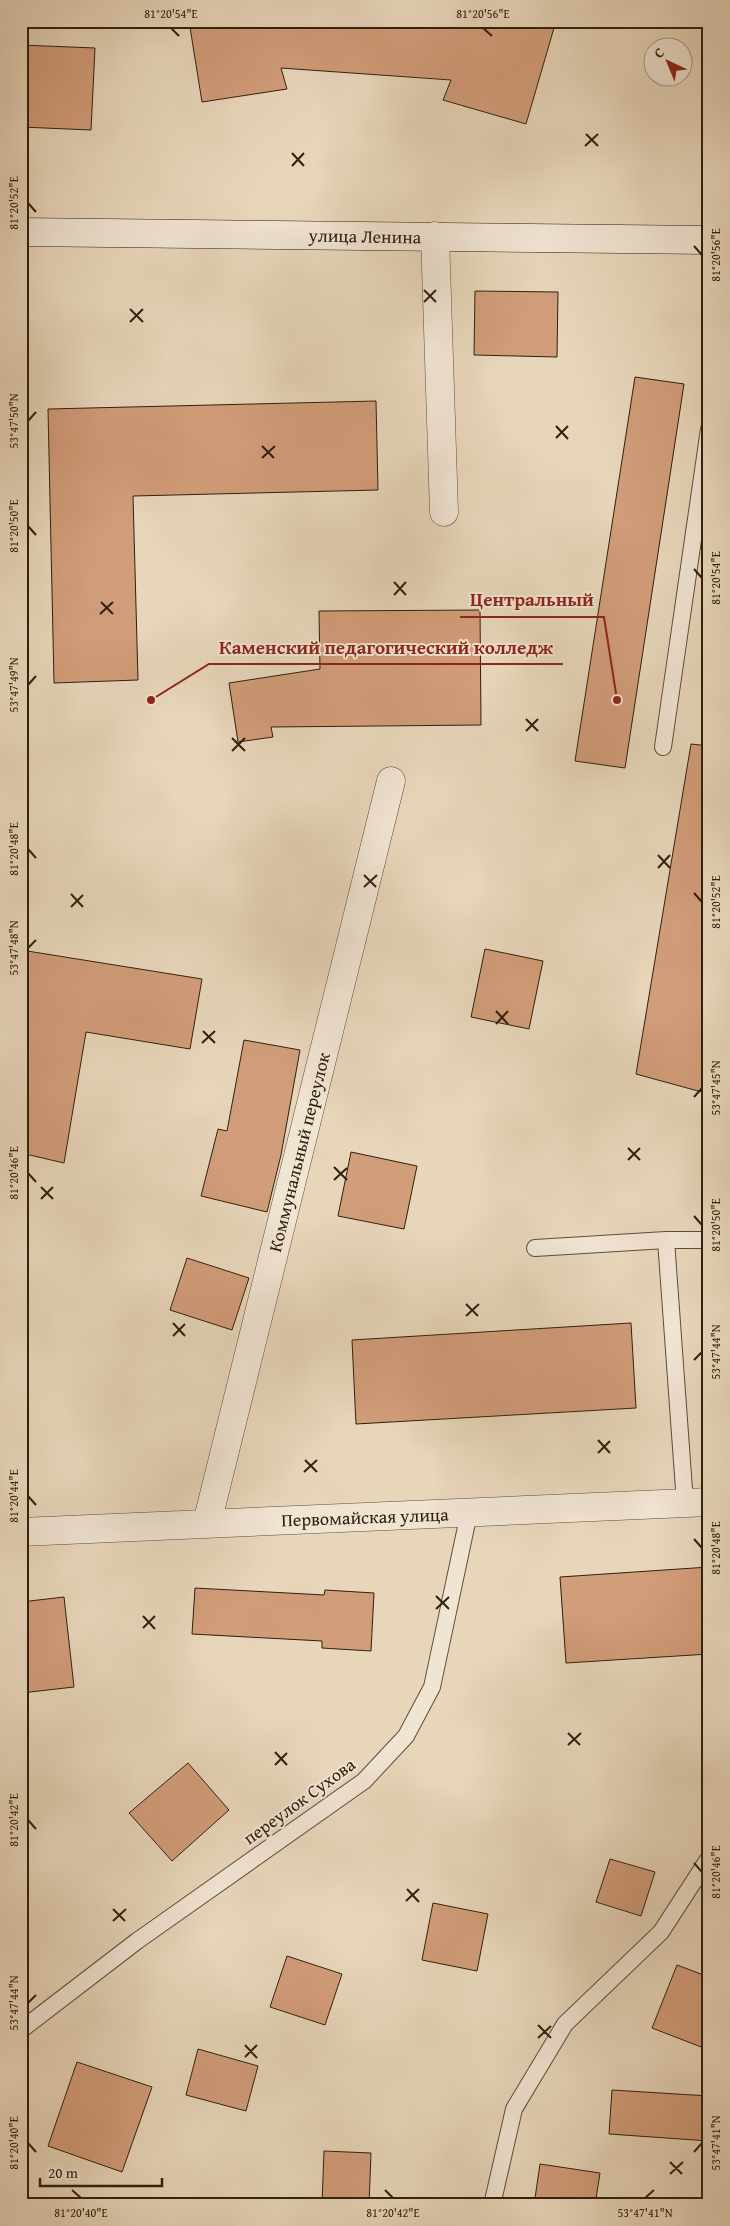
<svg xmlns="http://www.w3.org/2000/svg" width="730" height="2226" font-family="'Gentium Book Plus',serif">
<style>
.building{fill:#d29d7a;stroke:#2f200b}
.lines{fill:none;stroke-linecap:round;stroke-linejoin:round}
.lane-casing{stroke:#5d4e37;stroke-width:18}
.street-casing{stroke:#5d4e37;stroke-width:29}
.secondary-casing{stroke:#2f200b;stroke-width:29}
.lane{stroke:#f0e4d3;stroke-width:16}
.street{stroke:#f0e4d3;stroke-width:28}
.secondary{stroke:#f0e4d3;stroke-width:28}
.ticks{fill:none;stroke:#2f200b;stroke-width:2}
.labels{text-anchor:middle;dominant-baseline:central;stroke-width:4;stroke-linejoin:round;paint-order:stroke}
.street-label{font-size:18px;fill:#2f200b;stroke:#f0e4d3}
.leader{fill:none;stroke:#8f2418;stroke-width:2}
.callout-dot{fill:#8f2418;stroke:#f0e4d3;stroke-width:2}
.callout-label{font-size:19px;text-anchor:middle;font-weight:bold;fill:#8f2418;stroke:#f0e4d3;stroke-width:4;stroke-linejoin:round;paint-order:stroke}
.neatline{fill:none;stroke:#2f200b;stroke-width:2}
.ticks-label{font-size:12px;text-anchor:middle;fill:#2f200b}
</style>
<rect width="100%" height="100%" fill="#e8d6bb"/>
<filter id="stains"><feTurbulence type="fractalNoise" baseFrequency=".004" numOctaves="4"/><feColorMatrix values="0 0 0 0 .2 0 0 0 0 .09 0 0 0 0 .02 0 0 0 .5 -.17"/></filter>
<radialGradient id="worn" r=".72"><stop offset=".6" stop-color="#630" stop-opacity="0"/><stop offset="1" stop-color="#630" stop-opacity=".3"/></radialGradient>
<g class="building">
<path d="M189,21H556L526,124L443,100L451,80L281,68L287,89L202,102Z"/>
<path d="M21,45L95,48L91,130L21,127Z"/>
<path d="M475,291L558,292L557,357L474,355Z"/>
<path d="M635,377L684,384L625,768L575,761Z"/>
<path d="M376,401L378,490L133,496L138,680L54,683L48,409Z"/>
<path d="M480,610L481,725L271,727L273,737L238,742L229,683L320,669L319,611Z"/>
<path d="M691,744L709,746V1094L636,1074Z"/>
<path d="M485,949L543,961L529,1029L471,1017Z"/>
<path d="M21,950L202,979L190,1049L86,1032L64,1163L21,1153Z"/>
<path d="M244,1040L300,1050L281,1155L267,1212L201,1196L218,1129L227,1131Z"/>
<path d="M351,1152L417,1166L404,1229L338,1216Z"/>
<path d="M187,1258L249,1278L232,1330L170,1310Z"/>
<path d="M631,1323L636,1408L356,1424L352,1340Z"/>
<path d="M709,1567V1654L566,1663L560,1577Z"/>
<path d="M195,1588L324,1595L325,1590L374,1593L371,1651L322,1648V1641L192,1634Z"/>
<path d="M64,1597L74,1687L21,1693V1602Z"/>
<path d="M188,1763L229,1810L172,1861L129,1813Z"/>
<path d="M610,1859L655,1872L641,1916L596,1902Z"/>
<path d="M433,1903L488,1914L477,1971L422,1960Z"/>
<path d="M287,1956L342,1974L325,2025L270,2007Z"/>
<path d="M677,1965L709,1977V2050L652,2028Z"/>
<path d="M198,2049L258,2066L246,2111L186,2095Z"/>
<path d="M77,2062L152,2087L122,2172L48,2146Z"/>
<path d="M612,2090L709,2096V2141L609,2134Z"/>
<path d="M324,2151L371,2153L369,2205H322Z"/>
<path d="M540,2164L600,2173L595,2205H534Z"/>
</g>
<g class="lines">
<g class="lane-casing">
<g id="lane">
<path d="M663,747L709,429"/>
<path d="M535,1248L666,1240"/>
<path d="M685,1503L666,1240H709"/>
<path d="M21,2030L137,1941L364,1781L406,1736L432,1687L469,1513"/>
<path d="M492,2205L514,2109L565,2024L661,1932L709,1858"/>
</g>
</g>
<g class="street-casing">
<g id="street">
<path d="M435,236L444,512"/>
<path d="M207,1523L391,781"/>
<path d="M21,1532L709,1502"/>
</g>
</g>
<g class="secondary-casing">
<path id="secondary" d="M21,232L709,240"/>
</g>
<use href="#lane" class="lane"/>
<use href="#street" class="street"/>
<use href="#secondary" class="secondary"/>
</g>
<path class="ticks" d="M171,28L179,36M483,28L492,36M586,134L598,146M585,146L598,134M292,153L304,166M292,166L304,153M28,203L36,212M694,246L702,255M424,290L436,302M424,302L436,290M130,309L143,322M130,322L143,309M28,421L36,412M556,426L568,439M556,438L568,426M262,446L274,458M262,458L275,446M28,526L36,535M694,569L702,578M394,582L406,595M394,595L406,582M101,602L113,614M100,614L113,602M28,685L36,676M526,719L538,731M526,731L538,719M232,738L245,751M232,751L245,738M28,849L36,858M658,855L670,868M658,868L670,855M364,875L376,887M364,887L377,875M694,893L702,902M71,894L83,907M71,907L83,895M28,948L36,940M496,1011L508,1024M496,1024L508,1011M203,1031L215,1043M202,1043L215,1031M694,1097L702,1088M628,1148L640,1160M628,1160L640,1148M334,1167L347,1180M28,1173L36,1182M334,1180L347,1168M41,1187L53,1199M41,1199L53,1187M694,1216L702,1225M466,1304L478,1316M466,1316L479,1304M173,1323L185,1336M173,1336L185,1324M694,1360L702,1352M598,1440L610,1453M598,1453L610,1441M305,1460L317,1472M304,1472L317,1460M28,1496L36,1505M694,1539L702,1548M436,1596L449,1609M436,1609L449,1597M143,1616L155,1629M143,1628L155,1616M568,1733L580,1745M568,1745L581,1733M275,1752L287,1765M275,1765L287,1753M28,1820L36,1829M694,1863L702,1872M407,1889L419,1902M406,1901L419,1889M113,1909L125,1921M113,1921L126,1909M28,2003L36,1995M538,2025L551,2038M538,2038L551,2026M245,2045L257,2058M245,2057L257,2045M28,2143L36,2152M694,2152L702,2143M670,2162L682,2174M670,2174L683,2162M72,2190L81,2198M385,2190L393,2198M645,2198L654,2190"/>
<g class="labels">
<g class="street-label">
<text transform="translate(365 236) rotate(1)">улица Ленина</text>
<text transform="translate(299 1152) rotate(-76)">Коммунальный переулок</text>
<text transform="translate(365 1517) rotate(-2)">Первомайская улица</text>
<text transform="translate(299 1801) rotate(-36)">переулок Сухова</text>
</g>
</g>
<path class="leader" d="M617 700L604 617H460M151 700L209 664H563"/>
<g class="callout-dot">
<circle cx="617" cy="700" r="5"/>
<circle cx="151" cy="700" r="5"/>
</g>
<g class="callout-label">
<text x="532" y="606">Центральный</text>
<text x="386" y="654">Каменский педагогический колледж</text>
</g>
<rect width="730" height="2226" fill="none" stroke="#e8d6bb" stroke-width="55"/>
<g transform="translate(668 62) rotate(316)"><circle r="24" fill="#f0e4d3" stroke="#a39683"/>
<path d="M0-4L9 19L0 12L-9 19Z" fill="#8f2418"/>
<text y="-8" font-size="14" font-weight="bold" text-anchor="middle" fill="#2f200b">С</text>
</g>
<path d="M40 2178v8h122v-8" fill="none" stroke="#2f200b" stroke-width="2.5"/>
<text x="48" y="2178" font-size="15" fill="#2f200b" stroke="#f0e4d3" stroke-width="4" paint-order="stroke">20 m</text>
<rect x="28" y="28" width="674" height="2170" class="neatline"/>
<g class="ticks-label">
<text x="171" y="18">81°20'54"E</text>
<text x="483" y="18">81°20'56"E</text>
<text transform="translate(14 203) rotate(-90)" y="4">81°20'52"E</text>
<text transform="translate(716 255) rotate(-90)" y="4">81°20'56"E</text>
<text transform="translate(14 421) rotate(-90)" y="4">53°47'50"N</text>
<text transform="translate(14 526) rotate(-90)" y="4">81°20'50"E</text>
<text transform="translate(716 578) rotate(-90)" y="4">81°20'54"E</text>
<text transform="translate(14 685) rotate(-90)" y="4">53°47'49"N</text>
<text transform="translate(14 849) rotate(-90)" y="4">81°20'48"E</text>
<text transform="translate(716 902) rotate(-90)" y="4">81°20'52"E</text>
<text transform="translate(14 948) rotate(-90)" y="4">53°47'48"N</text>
<text transform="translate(716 1088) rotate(-90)" y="4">53°47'45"N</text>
<text transform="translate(14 1173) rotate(-90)" y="4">81°20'46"E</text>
<text transform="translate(716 1225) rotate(-90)" y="4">81°20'50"E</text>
<text transform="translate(716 1352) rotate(-90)" y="4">53°47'44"N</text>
<text transform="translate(14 1496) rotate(-90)" y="4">81°20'44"E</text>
<text transform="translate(716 1548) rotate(-90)" y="4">81°20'48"E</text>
<text transform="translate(14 1820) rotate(-90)" y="4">81°20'42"E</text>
<text transform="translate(716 1872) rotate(-90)" y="4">81°20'46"E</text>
<text transform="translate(14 2003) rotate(-90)" y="4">53°47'44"N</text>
<text transform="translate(716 2143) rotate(-90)" y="4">53°47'41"N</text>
<text transform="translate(14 2143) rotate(-90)" y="4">81°20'40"E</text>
<text x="81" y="2217">81°20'40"E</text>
<text x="393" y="2217">81°20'42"E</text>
<text x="645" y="2217">53°47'41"N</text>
</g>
<rect width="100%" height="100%" filter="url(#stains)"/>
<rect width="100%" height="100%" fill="url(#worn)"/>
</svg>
